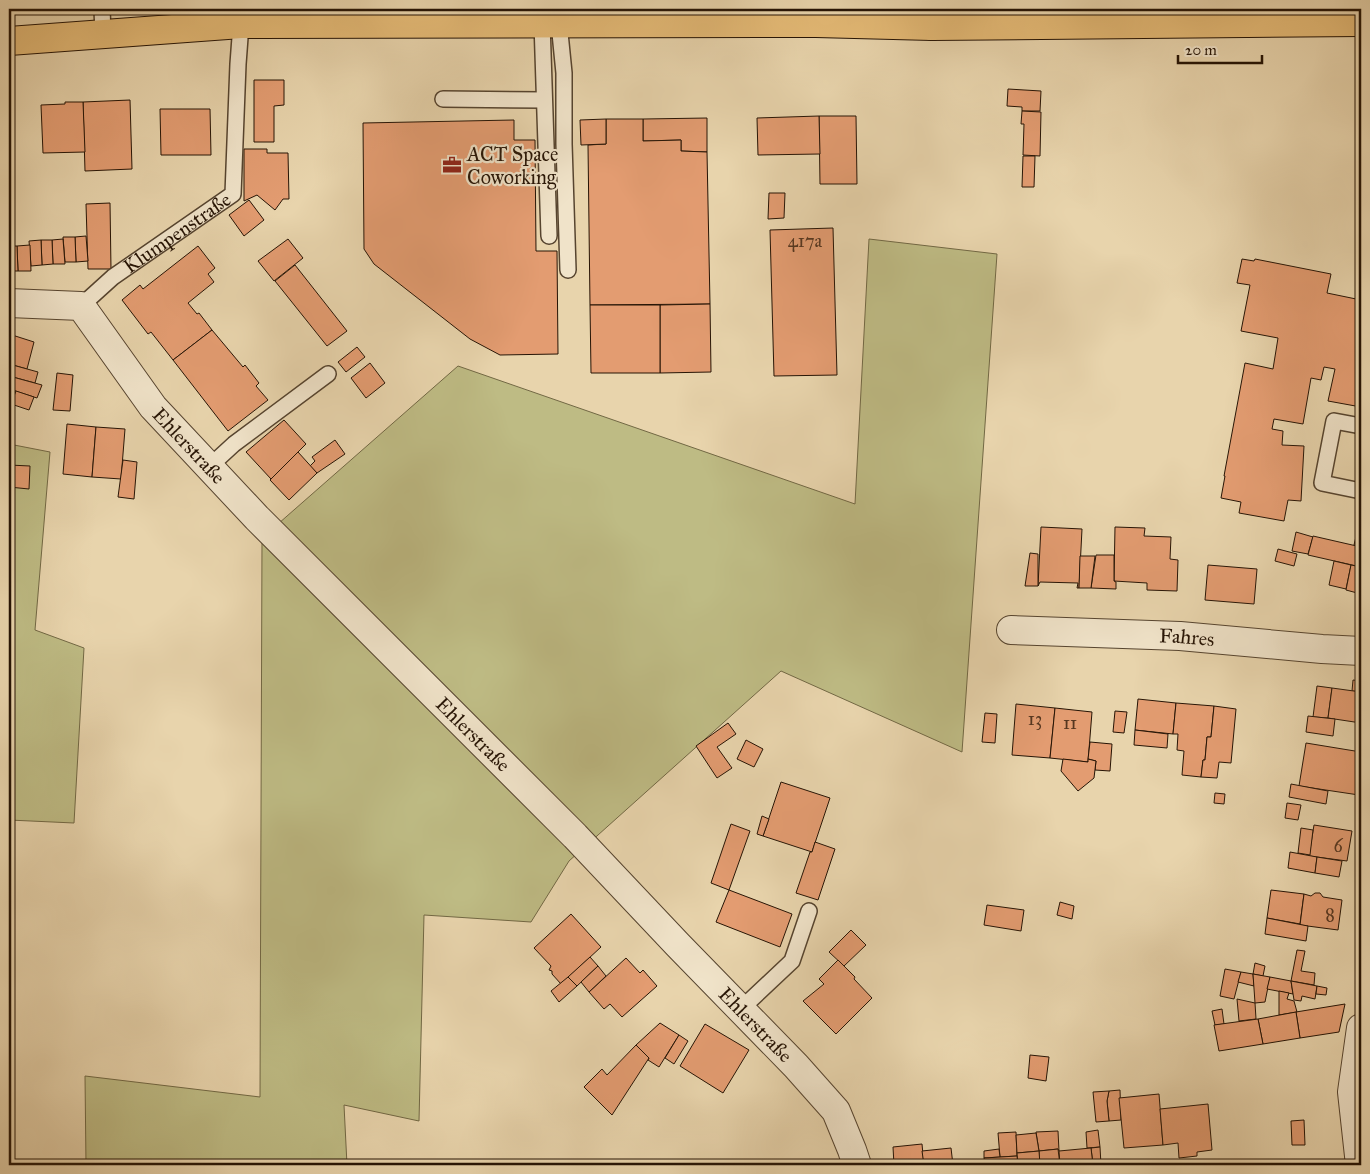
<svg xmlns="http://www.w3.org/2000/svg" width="1370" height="1174" font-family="'IM FELL Great Primer',serif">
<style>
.green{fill:#bebb84;stroke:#726844}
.building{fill:#e39c71;stroke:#261405}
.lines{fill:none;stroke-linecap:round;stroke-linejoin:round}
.service-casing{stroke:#56442f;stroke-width:18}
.minor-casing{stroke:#56442f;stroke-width:30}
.tertiary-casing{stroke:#56442f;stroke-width:30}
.primary-casing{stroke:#261405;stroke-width:30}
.service{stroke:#f0e3c9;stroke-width:15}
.minor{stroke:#f0e3c9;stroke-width:28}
.tertiary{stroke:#f0e3c9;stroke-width:28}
.primary{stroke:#e4ba76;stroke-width:28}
.labels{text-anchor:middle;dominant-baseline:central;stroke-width:4.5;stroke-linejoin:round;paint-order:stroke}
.number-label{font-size:18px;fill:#553620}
.poi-label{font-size:20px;fill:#261405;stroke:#f0e3c9;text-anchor:start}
.street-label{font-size:20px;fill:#261405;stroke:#f0e3c9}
</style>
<rect width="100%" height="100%" fill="#e8d4ac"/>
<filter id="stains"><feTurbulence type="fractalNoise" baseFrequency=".004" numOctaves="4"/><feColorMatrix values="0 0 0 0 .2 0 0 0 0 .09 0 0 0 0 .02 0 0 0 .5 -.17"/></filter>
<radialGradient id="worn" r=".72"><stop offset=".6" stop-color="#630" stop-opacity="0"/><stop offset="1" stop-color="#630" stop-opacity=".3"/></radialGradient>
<g class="green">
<path d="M869,239L997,254L962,752L781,671L569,861L531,922L424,915L419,1121L344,1105L347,1165H86L85,1076L260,1097L262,538L458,366L855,504Z"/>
<path d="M9,444L50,452L35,630L84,648L74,823L9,820Z"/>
</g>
<g class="building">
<path d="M254,80H284V105L274,106V142H254Z"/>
<path d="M1008,89L1041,91L1040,111H1022V107L1007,106Z"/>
<path d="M130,100L132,169L85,171L83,102Z"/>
<path d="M65,102H83L85,152L43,153L41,105L65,104Z"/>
<path d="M160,109H210L211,155H161Z"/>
<path d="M1022,111L1041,112L1040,156L1023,155L1024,124H1021Z"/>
<path d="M819,116H856L857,184H820Z"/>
<path d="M819,116L820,154L758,155L757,118Z"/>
<path d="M707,118V152L681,151V140L643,141V119Z"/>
<path d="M606,119H643V141L681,140V151L707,152L710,304L590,305L588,145L606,144Z"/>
<path d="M606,119V144L581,145L580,120Z"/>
<path d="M514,120V140H535L536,251H557L558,354L500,355L470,339L374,264L364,249L363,123Z"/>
<path d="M244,149H267V153H288L289,199H283L275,210L257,195L244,201Z"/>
<path d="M1023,156H1035L1034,187H1022Z"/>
<path d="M769,193H785L784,218L768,219Z"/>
<path d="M249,200L264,220L244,236L229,215Z"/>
<path d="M110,203L111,269H88L86,204Z"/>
<path d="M833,228L837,375L774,376L770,230Z"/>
<path d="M86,236L88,261L76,262L75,237Z"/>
<path d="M63,237H75L76,262H65Z"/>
<path d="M63,239L65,264H53L52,240Z"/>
<path d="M288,239L303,258L274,281L258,261Z"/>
<path d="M41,240H52L53,264L42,265Z"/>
<path d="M41,240L42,265L31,266L29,241Z"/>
<path d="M30,245L31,271H18L17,246Z"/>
<path d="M9,246H17L18,271H9Z"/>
<path d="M198,246L215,268L208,274L214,282L188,303L197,314L199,313L212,330L173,360L151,332L148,334L122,300L140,285L143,289Z"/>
<path d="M1242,259L1254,261L1255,259L1331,274L1327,293L1361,300V407L1328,401L1335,369L1324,367L1321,380L1311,378L1303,424L1274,419L1272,429L1283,431L1282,445L1304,446L1301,501L1288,500L1284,521L1239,513L1241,502L1221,498L1225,476H1224L1245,363L1273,369L1278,338L1241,331L1250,285L1237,283Z"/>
<path d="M295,265L347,331L327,346L275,281Z"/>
<path d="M710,304L711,372L660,373V305Z"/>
<path d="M590,305H660V373H591Z"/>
<path d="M212,330L243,367L245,365L259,383L256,386L268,400L228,431L173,360Z"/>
<path d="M9,334L34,342L27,369L9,364Z"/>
<path d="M357,347L365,357L346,372L338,362Z"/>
<path d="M370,363L385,383L366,398L351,378Z"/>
<path d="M9,364L38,372L35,383L9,376Z"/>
<path d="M57,373L73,375L70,411L53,410Z"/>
<path d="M9,376L42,385L37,398L9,389Z"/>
<path d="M9,389L16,391L10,405L9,404Z"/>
<path d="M16,391L34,397L29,410L11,404Z"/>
<path d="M284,420L306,444L271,479L246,452Z"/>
<path d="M67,424L96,427L92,477L63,474Z"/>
<path d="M96,427L125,429L121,479L92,477Z"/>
<path d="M335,440L345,454L317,473L310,466L315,461L312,457Z"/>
<path d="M298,452L317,473L289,500L270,480Z"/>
<path d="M123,460L137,462L134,499L118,497Z"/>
<path d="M9,465L30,466L29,489L9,487Z"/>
<path d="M1041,527L1082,529L1079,588H1077L1078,583L1040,582L1038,586Z"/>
<path d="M1115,527L1145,528L1144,536L1171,537L1170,559L1178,560L1177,591L1147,590V583L1114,581Z"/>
<path d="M1358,528L1361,530V547L1354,545Z"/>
<path d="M1296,532L1313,537L1308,554L1292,551Z"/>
<path d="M1313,536L1361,547V567L1308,555Z"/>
<path d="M1278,549L1297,554L1294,566L1275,561Z"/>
<path d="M1030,553L1038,554V586H1025Z"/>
<path d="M1096,555H1114V581L1116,582V589L1091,588Z"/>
<path d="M1080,556H1095L1091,588H1079Z"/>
<path d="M1334,561L1351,565L1346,589L1329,585Z"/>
<path d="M1208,565L1257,569L1254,604L1205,600Z"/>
<path d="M1351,565L1361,567V594L1346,590Z"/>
<path d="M1353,680L1361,681V692L1352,691Z"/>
<path d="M1317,686L1332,688L1328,718L1313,717Z"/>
<path d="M1332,688L1361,692V723L1328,718Z"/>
<path d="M1138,699L1176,703L1173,734L1135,730Z"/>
<path d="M1176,703L1214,706L1211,737H1207L1205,760H1203L1201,777L1182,775L1184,751L1177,750L1178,734H1173Z"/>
<path d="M1016,704L1055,708L1050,758L1012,755Z"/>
<path d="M1214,706L1236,709L1231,763L1219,762L1217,778L1201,777L1203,760H1205L1207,737H1211Z"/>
<path d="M1055,708L1092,712L1088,762L1050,758Z"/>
<path d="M1115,711L1127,712L1124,733L1113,732Z"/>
<path d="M985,713L997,714L995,743L982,742Z"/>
<path d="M1308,716L1335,719L1333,736L1306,732Z"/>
<path d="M728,723L736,734L717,747L732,768L717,778L696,746Z"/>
<path d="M1135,730L1168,734L1167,748L1134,745Z"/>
<path d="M746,740L763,749L754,767L737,759Z"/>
<path d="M1090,742L1112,744L1110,771L1095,770L1096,761L1088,759Z"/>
<path d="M1306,743L1361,752L1357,780L1361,781L1359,795L1299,786Z"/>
<path d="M1063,759L1088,762V759L1096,761L1094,778L1078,791L1061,771Z"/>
<path d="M781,782L830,798L812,852L763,836Z"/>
<path d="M1291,784L1328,791L1326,804L1289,797Z"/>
<path d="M1215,793L1225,794L1224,804L1214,803Z"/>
<path d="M1287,803L1301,805L1298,820L1285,818Z"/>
<path d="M762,816L769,819L763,836L757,834Z"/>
<path d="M731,824L750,831L729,890L711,883Z"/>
<path d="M1314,825L1352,831L1347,861L1309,856Z"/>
<path d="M1301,828L1313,830L1310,855L1298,853Z"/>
<path d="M815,842L835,849L818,900L796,893L810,852H812Z"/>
<path d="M1290,852L1317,857L1315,873L1288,868Z"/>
<path d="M1317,857L1342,861L1339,877L1315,873Z"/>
<path d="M729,890L792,914L780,947L716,922Z"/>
<path d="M1271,890L1304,894L1300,924L1267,918Z"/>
<path d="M1315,893H1320L1323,897L1342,900L1338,930L1300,925L1304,894L1311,896Z"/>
<path d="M1060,902L1074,906L1072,919L1057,915Z"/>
<path d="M987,905L1024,910L1021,931L984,925Z"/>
<path d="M571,914L601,947L561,984L552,974V971L549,970L551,966L534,948Z"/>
<path d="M1267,918L1308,926L1306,941L1265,934Z"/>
<path d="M851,930L866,945L844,966L829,952Z"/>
<path d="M1297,950L1305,951L1301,971L1315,973L1314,985L1291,981Z"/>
<path d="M590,957L598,966L577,986L568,977Z"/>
<path d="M626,958L640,973L643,970L657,986L622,1017L610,1004L604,1009L589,992Z"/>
<path d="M838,960L855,977L854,979L872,998L836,1034L803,1001L824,984L819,979Z"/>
<path d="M1255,963L1265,966L1263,976L1253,974Z"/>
<path d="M598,966L606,976L589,992L581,982Z"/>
<path d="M1225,969L1241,972L1234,999L1220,996Z"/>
<path d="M1241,972L1253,974L1254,986L1238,982Z"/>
<path d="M1253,974L1270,977L1265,1002L1255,1003Z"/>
<path d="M568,977L577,986L559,1002L551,991Z"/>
<path d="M1270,977L1291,981L1293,994L1267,989Z"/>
<path d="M1291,981L1317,986L1315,999L1302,996L1301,1001L1294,1000Z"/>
<path d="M1317,986L1327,988L1326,995L1316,994Z"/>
<path d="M1279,991L1289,993L1287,999L1294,1001L1297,1012L1279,1015Z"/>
<path d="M1237,999L1255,1003L1256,1019L1239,1021Z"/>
<path d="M1345,1004L1339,1032L1300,1038L1296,1012Z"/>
<path d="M1222,1009L1224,1024L1215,1025L1212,1011Z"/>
<path d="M1296,1012L1300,1038L1263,1044L1258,1019Z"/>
<path d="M1258,1019L1263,1044L1219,1051L1214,1025Z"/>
<path d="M660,1023L679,1035L659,1067L648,1060L649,1058L636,1045Z"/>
<path d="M705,1024L749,1050L723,1093L680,1066Z"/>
<path d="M679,1035L688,1041L674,1064L665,1058Z"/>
<path d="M636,1045L649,1058L612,1115L584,1087L602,1069L607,1075Z"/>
<path d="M1030,1055L1049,1057L1046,1081L1028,1078Z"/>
<path d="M1120,1090L1121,1120L1109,1121L1107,1101L1109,1091Z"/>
<path d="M1109,1091L1107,1101L1109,1121L1096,1122L1093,1092Z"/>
<path d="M1159,1094L1163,1145L1124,1148L1119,1098Z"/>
<path d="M1208,1104L1212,1150L1197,1152V1156L1179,1158L1178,1143L1163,1145L1160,1109Z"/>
<path d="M1304,1120L1305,1145H1292L1291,1121Z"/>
<path d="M1098,1130L1100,1147L1087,1148L1086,1132Z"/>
<path d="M1058,1131L1059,1151L1058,1149L1039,1151L1036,1132Z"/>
<path d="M1016,1132L1017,1156L1000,1157L998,1133Z"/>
<path d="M1036,1133L1039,1151L1017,1153L1016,1135Z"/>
<path d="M922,1144L924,1165H894L893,1147Z"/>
<path d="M1100,1147L1101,1165H1093L1091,1148Z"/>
<path d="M951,1148L953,1165H924L922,1151Z"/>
<path d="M1091,1148L1093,1165H1060L1059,1151Z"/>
<path d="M999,1149L1000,1157L984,1158V1151Z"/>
<path d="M1058,1149L1060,1165H1040L1039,1151Z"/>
<path d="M1039,1151L1040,1165H1018L1017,1153Z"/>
<path d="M1017,1156L1018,1165H985L984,1158Z"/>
</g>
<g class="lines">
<g class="service-casing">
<g id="service">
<path d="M102,9L103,34"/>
<path d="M542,23L549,236"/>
<path d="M559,23L564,73V144L568,270"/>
<path d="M443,99L544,100"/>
<path id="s1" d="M81,306L113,277L233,194L238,64L241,24L239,9"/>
<path d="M1361,426L1334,421L1322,483L1361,491"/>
<path d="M209,467L234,444L328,374"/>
<path d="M741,1009L792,961L809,911"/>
</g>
</g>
<g class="minor-casing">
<g id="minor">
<path id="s2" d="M9,303L81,306L153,407L257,518L575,836L678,945L796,1066L836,1111L852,1150L857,1165"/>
<path id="s3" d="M1011,630L1180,636L1322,649L1361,651"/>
<path d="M1360,1165L1352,1092L1361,1028"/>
</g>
</g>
<g class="tertiary-casing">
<path id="tertiary" d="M932,26V9"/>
</g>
<g class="primary-casing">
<path id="primary" d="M9,41L241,24L816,23L932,26L1361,22"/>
</g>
<use href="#service" class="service"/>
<use href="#minor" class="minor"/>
<use href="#tertiary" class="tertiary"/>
<use href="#primary" class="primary"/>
</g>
<defs>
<g id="office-bare" transform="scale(1.5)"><path d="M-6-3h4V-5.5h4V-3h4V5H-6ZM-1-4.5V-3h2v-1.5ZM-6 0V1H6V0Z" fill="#8f2418" stroke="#f0e3c9" stroke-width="2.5" paint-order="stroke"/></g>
</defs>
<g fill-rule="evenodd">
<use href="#office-bare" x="452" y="165"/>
</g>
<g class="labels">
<g class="number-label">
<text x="805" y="241">417a</text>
<text x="1035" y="719">13</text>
<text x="1070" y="723">11</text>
<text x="1338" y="846">6</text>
<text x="1330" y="915">8</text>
</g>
<g class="poi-label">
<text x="467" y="154">ACT Space<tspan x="467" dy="23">Coworking</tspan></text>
</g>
<g class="street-label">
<text stroke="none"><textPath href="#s1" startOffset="121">Klumpenstraße</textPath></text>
<text stroke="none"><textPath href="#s2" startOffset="249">Ehlerstraße</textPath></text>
<text stroke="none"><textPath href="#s3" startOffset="176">Fahres</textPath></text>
<text stroke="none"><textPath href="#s2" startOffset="654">Ehlerstraße</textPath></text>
<text stroke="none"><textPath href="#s2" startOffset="1059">Ehlerstraße</textPath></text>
</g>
</g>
<rect width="1370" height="1174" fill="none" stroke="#e8d4ac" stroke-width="30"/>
<rect x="10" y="10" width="1350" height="1154" fill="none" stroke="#261405" stroke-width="2.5"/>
<rect x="15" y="15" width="1340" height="1144" fill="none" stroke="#261405"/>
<path d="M1178 55v8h84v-8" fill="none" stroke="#261405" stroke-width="2.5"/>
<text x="1185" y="55" font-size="15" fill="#261405" stroke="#f0e3c9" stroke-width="4" paint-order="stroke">20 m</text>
<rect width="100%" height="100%" filter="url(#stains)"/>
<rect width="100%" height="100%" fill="url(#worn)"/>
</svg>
